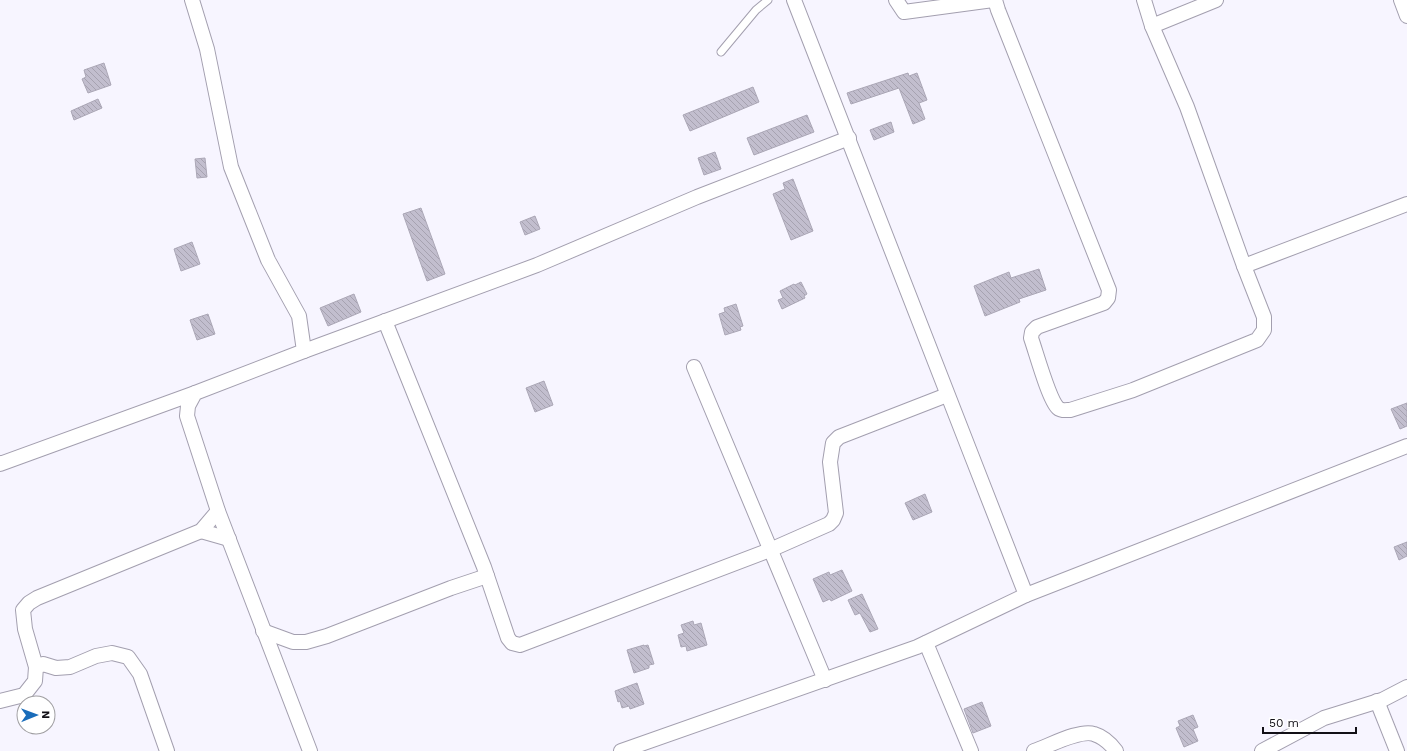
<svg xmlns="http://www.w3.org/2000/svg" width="1407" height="751" font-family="'Work Sans',sans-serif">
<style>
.building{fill:url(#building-back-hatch);stroke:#aba7b6}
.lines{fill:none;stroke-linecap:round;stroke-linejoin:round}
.service-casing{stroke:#a39faf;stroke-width:9}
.minor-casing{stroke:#a39faf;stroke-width:16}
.service{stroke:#fff;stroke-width:7}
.minor{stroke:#fff;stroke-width:14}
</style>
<defs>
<pattern id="building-back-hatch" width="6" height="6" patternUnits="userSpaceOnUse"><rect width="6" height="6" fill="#c2bece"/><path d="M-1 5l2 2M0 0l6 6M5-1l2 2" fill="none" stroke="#a6a2b0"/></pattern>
</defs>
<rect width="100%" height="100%" fill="#f7f5ff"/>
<g class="building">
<path d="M104,63L111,85L88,93L82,79L86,77L84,70Z"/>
<path d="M908,73L909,76L917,73L927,100L919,103L925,119L913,124L899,88L851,104L847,93Z"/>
<path d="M753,87L759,102L690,131L683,115Z"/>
<path d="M98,99L102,108L74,120L71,111Z"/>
<path d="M807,115L814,132L754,155L747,138Z"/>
<path d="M891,122L894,132L874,140L870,130Z"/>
<path d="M715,152L721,169L704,175L698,158Z"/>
<path d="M205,158L207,177L197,178L195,159Z"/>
<path d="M793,179L813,231L791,240L773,194L785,189L783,183Z"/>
<path d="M421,208L445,274L427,281L403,214Z"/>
<path d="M535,216L540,229L525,235L520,222Z"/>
<path d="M192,242L200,264L181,271L174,249Z"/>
<path d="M1039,269L1046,290L1019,299L1020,302L985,316L974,286L1009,272L1011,278Z"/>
<path d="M801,282L807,294L804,296L805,298L782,309L778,300L783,298L780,291L794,284L795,285Z"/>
<path d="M354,294L361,312L328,326L320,308Z"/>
<path d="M736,304L743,326L740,327L741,330L725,335L719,314L725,312L724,308Z"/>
<path d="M208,314L215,334L197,340L190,320Z"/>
<path d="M544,381L553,405L535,412L526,388Z"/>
<path d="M1407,403V426L1400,429L1391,409Z"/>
<path d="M925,494L932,512L913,520L905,503Z"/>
<path d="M1407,542V556L1399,560L1394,547Z"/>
<path d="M842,570L852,591L831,601L830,599L823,602L813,579L829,572L830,575Z"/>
<path d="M862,594L878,629L870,632L860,613L855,615L848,600Z"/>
<path d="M693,621L694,625L701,623L707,645L687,651L686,646L681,647L678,635L684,633L681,625Z"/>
<path d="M644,645V646L648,645L654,664L649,665V668L634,673L627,650Z"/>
<path d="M637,683L644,704L630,709L629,706L622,708L620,701L618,702L615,691Z"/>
<path d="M982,702L991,726L973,733L964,709Z"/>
<path d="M1193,715L1198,727L1193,729L1198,741L1184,747L1176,728L1180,726L1178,721Z"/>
</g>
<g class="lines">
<g class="service-casing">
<path id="service" d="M721,52L756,10L768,0"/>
</g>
<g class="minor-casing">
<g id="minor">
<path d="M192,0L207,49L231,167L268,260L299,316L304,351L195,393L188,406L187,416L218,511L310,751"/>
<path d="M794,0C873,198 948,397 1026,595"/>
<path d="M896,0L904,12L993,0"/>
<path d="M995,0L998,10L1109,290L1108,298L1104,303L1037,327L1032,332L1031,338C1036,352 1049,400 1058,408C1061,411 1066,410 1070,410L1133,390L1257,340L1264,330V317L1244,266L1407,204"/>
<path d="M1144,0L1152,26L1187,107L1244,266"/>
<path d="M1401,0L1407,16"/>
<path d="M1152,26L1216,0"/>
<path d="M385,321L484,567L508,638L512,643L520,645L770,550L829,524L833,520L836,513L830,462L833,443L839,437L947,395"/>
<path d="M304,351L537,265L697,197L849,138"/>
<path d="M694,367L825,680"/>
<path d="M0,463V464L195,393"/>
<path d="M201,531L229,539"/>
<path d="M263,631L293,642H306L327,636L451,588L487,576"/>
<path d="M926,643L971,751"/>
<path d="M36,667L43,664L56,668L70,667L96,656L112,653L128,657L140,674L167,751"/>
<path d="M0,701L24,695L35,681L36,667L25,629L23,610L29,603L37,598L201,531L218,511"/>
<path d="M1377,701L1397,751"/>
<path d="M621,751L917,647L1026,595L1407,446"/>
<path d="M1034,751C1049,746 1080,729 1094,734C1104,737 1110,743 1116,751"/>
<path d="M1262,751L1324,718L1382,700L1407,687"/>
</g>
</g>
<use href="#service" class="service"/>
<use href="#minor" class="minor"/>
</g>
<g transform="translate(36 715) rotate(89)"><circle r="19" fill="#ffffff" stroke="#a09fa2"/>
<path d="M0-3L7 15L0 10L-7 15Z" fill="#196cba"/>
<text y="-6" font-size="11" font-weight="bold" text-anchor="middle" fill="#121016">N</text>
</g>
<path d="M1263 727v6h93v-6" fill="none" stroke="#121016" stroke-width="2"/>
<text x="1269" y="727" font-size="12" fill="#121016" stroke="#ffffff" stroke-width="3" paint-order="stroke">50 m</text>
</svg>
